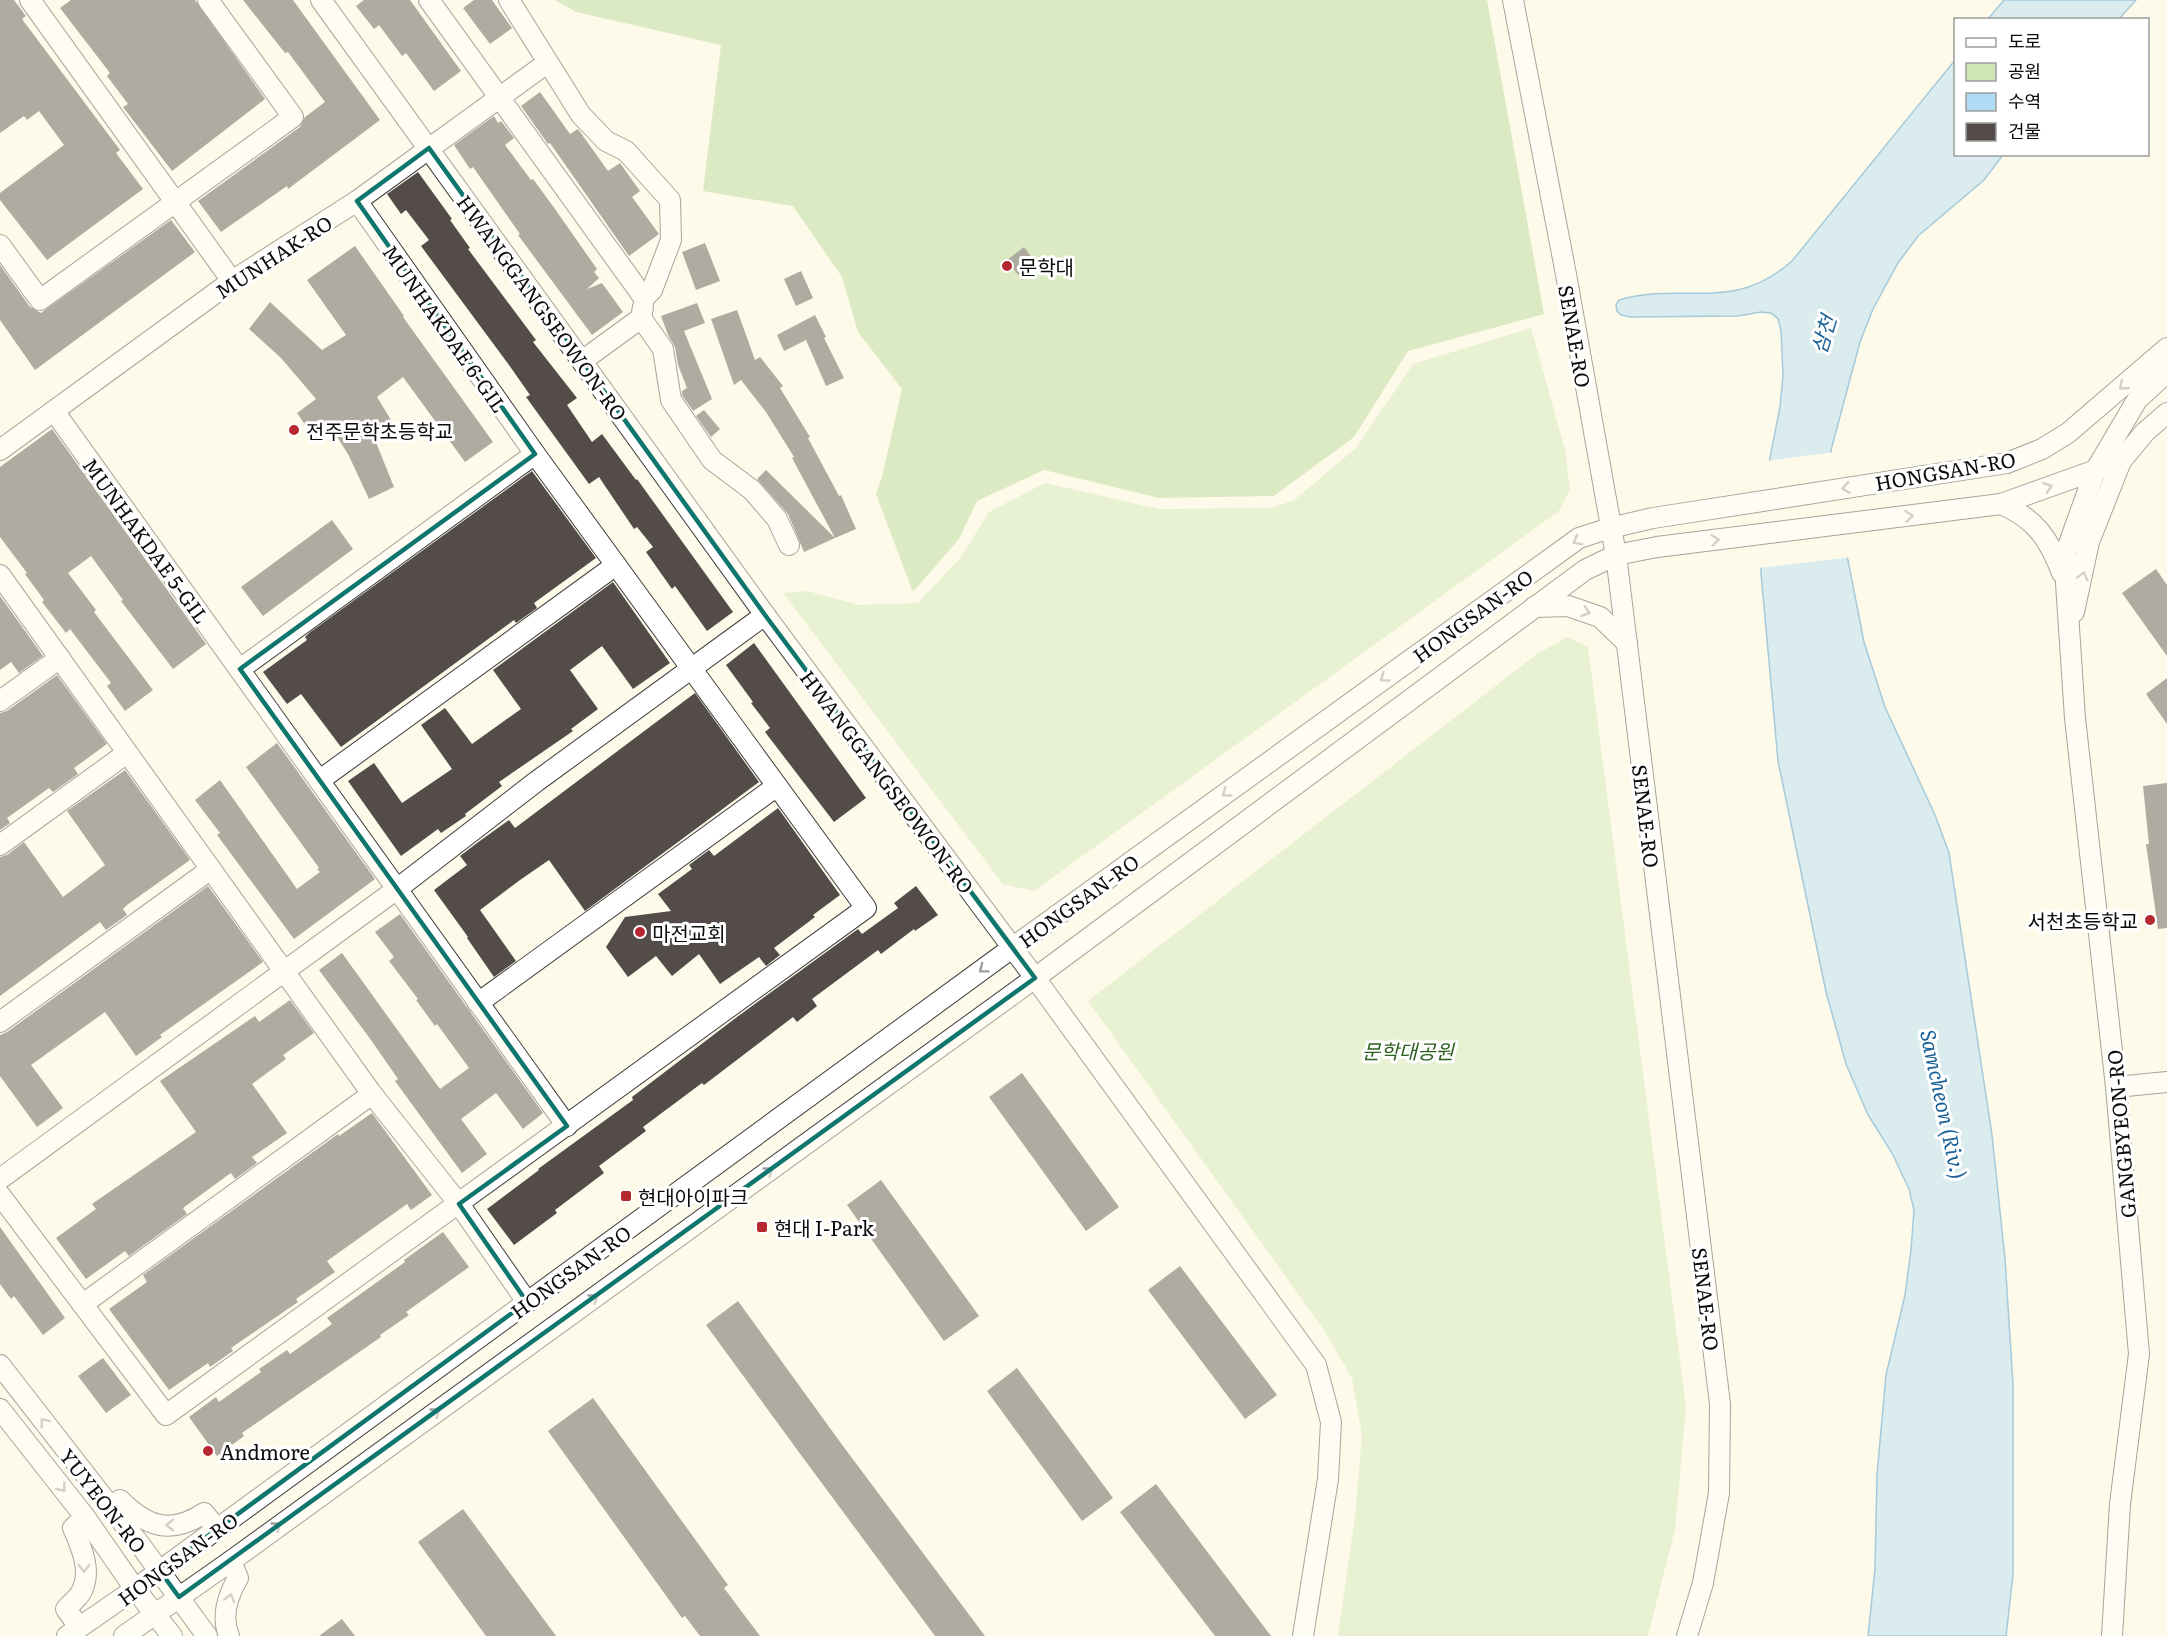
<svg xmlns="http://www.w3.org/2000/svg" width="2167" height="1636" font-family="Literata,'Noto Sans KR',serif">
<style>
.green{fill:#cfe7b5}
.forest{fill:#b3d795}
.water{fill:#b0dbf4;stroke:#3990c9;stroke-width:1.5}
.pier{fill:#fefaea}
.building{fill:#534c48}
.lines{fill:none;stroke-linecap:round;stroke-linejoin:round}
.minor-casing{stroke:#3e3e3e;stroke-width:22}
.minor{stroke:#fff;stroke-width:20}
.oneway{stroke:#9d9d9d}
.marked{fill:none;stroke:#0f766e;stroke-width:4.5;stroke-linejoin:round}
.poi-dot{fill:#b62830;stroke:#fff;stroke-width:2}
.labels{text-anchor:middle;dominant-baseline:central;stroke-width:6;stroke-linejoin:round;paint-order:stroke}
.street-label{font-size:20px;fill:#0b0b0b;stroke:#fff}
.poi-label{font-size:20px;fill:#0b0b0b;stroke:#fff;text-anchor:start}
.park-label{font-size:20px;font-style:italic;fill:#2c601e;stroke:#fff}
.water-label{font-size:21px;font-style:italic;fill:#196198;stroke:#fff}
</style>
<rect width="100%" height="100%" fill="#fefaea"/>
<g class="green">
<path d="M1531,328L1565,450L1570,490L1559,511L1034,891L1003,884L783,593L807,591L859,605L918,603L961,557L989,512L1045,483L1159,509L1269,508L1293,501L1356,448L1413,364Z"/>
<path d="M1567,637L1588,647L1686,1407L1675,1529L1648,1636H1338L1355,1516L1362,1435L1352,1378L1324,1330L1088,1001L1537,654Z"/>
</g>
<path class="forest" d="M555,0H1487L1544,314L1408,351L1354,437L1274,496L1159,498L1044,470L977,501L959,539L913,592L876,494L882,477L902,389L858,332L842,277L793,206L703,191L721,45L576,12Z"/>
<g class="water">
<path d="M2004,0H2136L2119,19H1988Z"/>
<path d="M1955,60L1956,154L2003,155L1984,180L1918,236L1898,263L1873,309L1860,342L1831,450L1833,484L1864,642L1885,707L1935,815L1949,853L1992,1135L2005,1259L2013,1384V1575L2006,1636H1868L1875,1569L1877,1475L1886,1375L1905,1295L1911,1250L1914,1210L1909,1189L1892,1153L1868,1115L1846,1064L1826,992L1778,761L1761,573L1763,493L1780,407L1783,376L1781,330L1778,319L1771,313L1761,312L1738,316L1630,317L1621,315L1617,311L1616,305L1619,300C1685,281 1732,314 1792,261Z"/>
</g>
<path class="pier" d="M1835,452L1836,484L1851,557L1758,568L1760,492L1766,461Z"/>
<g class="building">
<path d="M0,0H14L26,16L22,19L120,150L116,153L143,189L47,260L0,200V193L64,145L39,111L27,120L24,116L0,133Z"/>
<path d="M71,0H195L265,99L172,171L123,107L128,104L107,76L110,73L60,8Z"/>
<path d="M243,0H293L380,120L288,189L287,186L221,232L198,201L300,127L305,117L325,102L288,52L285,53Z"/>
<path d="M364,0H410L461,71L434,91L406,53L402,56L379,25L374,29L356,6Z"/>
<path d="M474,0H492L512,28L490,44L463,8Z"/>
<path d="M540,92L570,134L578,129L608,171L620,163L640,191L632,197L659,234L629,256L550,143L548,144L521,106Z"/>
<path d="M494,116L498,123L501,121L514,138L505,145L531,180L533,179L555,209L597,269L594,272L599,278L587,289L602,283L623,312L592,335L518,235L520,234L473,167L470,169L454,145Z"/>
<path d="M418,172L452,219L450,220L470,248L468,249L536,340L533,342L577,398L567,405L592,442L602,434L636,480L637,479L733,612L707,631L675,586L672,589L646,552L653,547L637,527L634,529L599,477L589,484L526,397L530,395L509,365L421,246L429,240L406,210L401,214L387,194Z"/>
<path d="M171,220L195,252L35,370L0,320V265L30,307L41,313Z"/>
<path d="M705,243L720,281L696,290L682,252Z"/>
<path d="M355,246L404,316L403,317L493,442L465,462L403,377L377,397L394,425L375,440L394,487L369,499L349,456L333,430L317,442L297,413L316,399L281,358L249,329L270,302L322,350L346,335L307,280Z"/>
<path d="M1024,247L1039,267L1022,280L1007,260Z"/>
<path d="M801,271L813,298L796,306L784,279Z"/>
<path d="M697,303L705,323L684,331L712,399L693,411L682,395V391L687,388L678,365L675,347L668,335L661,316Z"/>
<path d="M737,310L755,360L760,357L783,386L780,388L810,437L808,438L839,496L841,495L856,529L835,538L792,458L794,457L766,412L741,380L734,385L711,319Z"/>
<path d="M815,315L826,337L824,338L844,378L826,386L806,340L784,351L777,335Z"/>
<path d="M704,410L720,429L711,437L696,416Z"/>
<path d="M52,429L206,644L173,669L121,601L123,600L91,556L68,573L96,610L94,612L153,690L125,711L107,686L111,683L70,629L66,633L42,602L44,600L25,574L27,573L0,537V467Z"/>
<path d="M766,470L835,538L804,552L788,514L757,479Z"/>
<path d="M532,471L596,558L534,603L537,608L516,623L514,620L341,747L301,694L287,704L263,672L307,640L305,637L309,633Z"/>
<path d="M332,520L353,549L263,616L241,587Z"/>
<path d="M2156,569L2167,585V656L2122,593Z"/>
<path d="M613,582L670,663L633,689L602,646L570,670L598,709L571,729L573,731L499,782L502,786L465,814L466,816L441,833L438,829L401,856L348,781L374,763L402,803L452,769L421,725L445,708L472,744L521,709L493,670Z"/>
<path d="M0,596L43,656L19,673L11,662L0,670Z"/>
<path d="M754,643L866,798L834,822L765,732L770,728L751,703L753,702L726,665Z"/>
<path d="M57,675L107,744L74,768L78,774L53,792L49,788L7,818L10,823L0,830V713L7,711Z"/>
<path d="M2167,678V724L2146,694Z"/>
<path d="M695,693L759,782L585,911L549,860L520,880L480,910L516,961L494,977L467,938L468,937L434,890L467,865L460,856L477,843L509,820L515,828Z"/>
<path d="M277,743L375,879L294,939L217,835L220,833L195,800L220,780L297,889L320,872L317,869L319,868L246,767Z"/>
<path d="M125,770L190,860L127,905L123,909L127,915L106,930L100,922L0,996V857L7,855L24,842L63,897L105,865L67,811Z"/>
<path d="M2167,783V928L2158,929L2146,844H2149L2143,786Z"/>
<path d="M778,808L840,895L813,915L815,917L774,948L780,955L766,966L759,957L720,984L699,954L672,976L656,956L628,977L606,947L625,917L671,911L658,894L692,869L689,865L709,850L714,856Z"/>
<path d="M208,886L263,962L160,1035L162,1037L136,1056L105,1012L31,1065L63,1108L37,1127L0,1076V1035L7,1032Z"/>
<path d="M916,886L938,915L915,931L914,929L881,954L878,950L812,999L817,1006L797,1022L793,1017L704,1085L702,1083L643,1127L646,1131L599,1166L604,1173L555,1210L557,1213L514,1245L487,1209L539,1170L538,1169L633,1100L632,1097L737,1017L858,929L862,934L898,908L894,903Z"/>
<path d="M400,914L543,1113L523,1129L496,1093L461,1119L487,1154L462,1173L395,1081L398,1079L371,1040L319,970L342,953L440,1089L469,1068L437,1024L435,1026L416,1000L418,999L389,961L394,957L375,932Z"/>
<path d="M290,1000L314,1033L283,1055L286,1059L252,1084L287,1133L252,1157L257,1163L235,1179L231,1173L228,1175L183,1208L187,1214L129,1256L125,1251L86,1279L56,1238L96,1209L92,1204L196,1132L160,1081L255,1016L259,1022Z"/>
<path d="M1022,1073L1119,1207L1086,1231L989,1097Z"/>
<path d="M372,1113L432,1195L411,1210L407,1204L327,1261L335,1272L296,1299L298,1302L231,1348L233,1351L210,1367L208,1363L169,1390L109,1309L147,1282L143,1275L338,1134L339,1136Z"/>
<path d="M881,1180L979,1316L944,1341L847,1205Z"/>
<path d="M0,1227L65,1318L43,1335L14,1296L11,1299L0,1284Z"/>
<path d="M443,1232L469,1267L406,1312L409,1315L380,1335L381,1337L242,1433L244,1436L217,1456L189,1417L216,1397L219,1402L261,1372L259,1369L287,1350L290,1354L332,1324L327,1318L405,1262L404,1260Z"/>
<path d="M1180,1266L1277,1395L1245,1419L1148,1290Z"/>
<path d="M738,1301L843,1446L985,1636H935L801,1455L706,1325Z"/>
<path d="M103,1358L131,1395L106,1413L78,1376Z"/>
<path d="M1017,1368L1113,1498L1082,1521L987,1391Z"/>
<path d="M593,1398L728,1585L724,1588L760,1636H700L685,1616L682,1618L548,1431Z"/>
<path d="M1156,1484L1271,1636H1215L1120,1512Z"/>
<path d="M463,1509L556,1636H486L418,1542Z"/>
<path d="M342,1619L355,1636H319Z"/>
</g>
<g class="lines">
<g class="minor-casing">
<g id="minor">
<path d="M30,0L232,281"/>
<path d="M321,0L765,615L1035,978L1316,1365L1331,1422L1328,1479L1303,1636"/>
<path d="M429,0L644,298"/>
<path d="M509,0L581,115L606,141L626,151L670,200L671,240L652,290L644,298"/>
<path d="M1513,0L1565,269L1616,555L1720,1404L1719,1493L1703,1583L1687,1636"/>
<path d="M0,245L40,300L293,117L208,0"/>
<path d="M641,318L663,349L671,400L712,460L752,490L777,519L789,545"/>
<path d="M582,361L641,318L643,307"/>
<path d="M54,411L567,1126"/>
<path d="M0,450L232,281L357,201L547,63"/>
<path d="M2001,504C2036,519 2049,539 2062,573"/>
<path d="M0,575L372,1094L459,1204L527,1302"/>
<path d="M1534,607L1568,606L1600,617L1627,643"/>
<path d="M2074,612L2089,542L2121,461"/>
<path d="M240,669L535,454"/>
<path d="M0,701L60,658"/>
<path d="M320,780L616,565"/>
<path d="M0,845L127,753"/>
<path d="M478,1003L777,786"/>
<path d="M0,1022L211,869"/>
<path d="M2116,1087L2167,1082"/>
<path d="M0,1179L397,889L537,781L765,615"/>
<path d="M0,1195L166,1415L866,908L535,454L357,201"/>
<path d="M83,1304L372,1094"/>
<path d="M0,1365L141,1546L207,1636"/>
<path d="M0,1409L85,1517L135,1589L172,1636"/>
<path d="M110,1507L120,1500C147,1527 171,1535 204,1513L217,1529"/>
<path d="M79,1627L66,1609C70,1604 76,1600 80,1594C93,1574 82,1548 73,1528L85,1517"/>
<path d="M67,1636L135,1589L1012,948L1579,538L1610,528L1653,518L2007,463L2042,449L2068,433L2167,348"/>
<path d="M124,1636L231,1561L1035,978L1585,570L1616,555L1657,547L2001,504L2121,461L2145,432L2167,413"/>
<path d="M229,1636C221,1617 228,1595 238,1578L231,1561"/>
<path d="M2112,1636L2120,1504L2139,1354L2116,1087L2075,718L2066,583V552L2095,471L2137,400L2167,372"/>
</g>
</g>
<use href="#minor" class="minor"/>
</g>
<defs><path id="oneway-chevron" d="M-2-3.5L2.5 0L-2 3.5" fill="none" stroke-width="1.6" stroke-linecap="round" stroke-linejoin="round" transform="scale(1.5)"/></defs>
<g class="oneway">
<use href="#oneway-chevron" transform="translate(2123 386) rotate(139)"/>
<use href="#oneway-chevron" transform="translate(2048 487) rotate(-19)"/>
<use href="#oneway-chevron" transform="translate(1846 488) rotate(171)"/>
<use href="#oneway-chevron" transform="translate(1909 516) rotate(-7)"/>
<use href="#oneway-chevron" transform="translate(1715 540) rotate(-7)"/>
<use href="#oneway-chevron" transform="translate(1577 541) rotate(151)"/>
<use href="#oneway-chevron" transform="translate(2083 576) rotate(-76)"/>
<use href="#oneway-chevron" transform="translate(1586 612) rotate(19)"/>
<use href="#oneway-chevron" transform="translate(1384 678) rotate(144)"/>
<use href="#oneway-chevron" transform="translate(1226 793) rotate(144)"/>
<use href="#oneway-chevron" transform="translate(983 969) rotate(143)"/>
<use href="#oneway-chevron" transform="translate(769 1171) rotate(-36)"/>
<use href="#oneway-chevron" transform="translate(594 1298) rotate(-36)"/>
<use href="#oneway-chevron" transform="translate(436 1412) rotate(-36)"/>
<use href="#oneway-chevron" transform="translate(44 1422) rotate(-128)"/>
<use href="#oneway-chevron" transform="translate(62 1488) rotate(52)"/>
<use href="#oneway-chevron" transform="translate(170 1525) rotate(180)"/>
<use href="#oneway-chevron" transform="translate(277 1526) rotate(-36)"/>
<use href="#oneway-chevron" transform="translate(84 1568) rotate(90)"/>
<use href="#oneway-chevron" transform="translate(230 1598) rotate(-75)"/>
</g>
<path d="M0 0H2167V1636H0ZM429,148L765,615L1035,978L179,1597L160,1571L527,1302L459,1204L567,1126L240,669L535,454L357,201Z" fill="#fefaea" fill-opacity=".55" fill-rule="evenodd"/>
<path class="marked" d="M429,148L765,615L1035,978L179,1597L160,1571L527,1302L459,1204L567,1126L240,669L535,454L357,201Z"/>
<g class="poi-dot">
<circle cx="1007" cy="266" r="6"/>
<circle cx="294" cy="430" r="6"/>
<circle cx="2150" cy="920" r="6"/>
<circle cx="640" cy="932" r="6"/>
<rect x="620" y="1190" width="12" height="12" rx="3"/>
<rect x="756" y="1221" width="12" height="12" rx="3"/>
<circle cx="208" cy="1451" r="6"/>
</g>
<g class="labels">
<g class="street-label">
<text transform="translate(273 256) rotate(-33)">MUNHAK-RO</text>
<text transform="translate(543 307) rotate(54)">HWANGGANGSEOWON-RO</text>
<text transform="translate(446 328) rotate(55)">MUNHAKDAE 6-GIL</text>
<text transform="translate(1576 336) rotate(80)">SENAE-RO</text>
<text transform="translate(1945 470) rotate(-10)">HONGSAN-RO</text>
<text transform="translate(147 540) rotate(54)">MUNHAKDAE 5-GIL</text>
<text transform="translate(1472 615) rotate(-36)">HONGSAN-RO</text>
<text transform="translate(888 781) rotate(53)">HWANGGANGSEOWON-RO</text>
<text transform="translate(1647 816) rotate(83)">SENAE-RO</text>
<text transform="translate(1078 900) rotate(-36)">HONGSAN-RO</text>
<text transform="translate(2120 1134) rotate(-95)">GANGBYEON-RO</text>
<text transform="translate(570 1271) rotate(-36)">HONGSAN-RO</text>
<text transform="translate(1707 1299) rotate(83)">SENAE-RO</text>
<text transform="translate(104 1500) rotate(52)">YUYEON-RO</text>
<text transform="translate(177 1558) rotate(-36)">HONGSAN-RO</text>
</g>
<g class="poi-label">
<text x="1019" y="266">문학대</text>
<text x="306" y="430">전주문학초등학교</text>
<text x="2138" y="920" text-anchor="end">서천초등학교</text>
<text x="652" y="932">마전교회</text>
<text x="638" y="1196">현대아이파크</text>
<text x="774" y="1227">현대 I-Park</text>
<text x="220" y="1451">Andmore</text>
</g>
<g class="park-label">
<text x="1408" y="1050">문학대공원</text>
</g>
<g class="water-label">
<text transform="translate(1822 334) rotate(-73)">삼천</text>
<text transform="translate(1945 1104) rotate(78)">Samcheon (Riv.)</text>
</g>
</g>
<rect x="1954" y="18" width="195" height="138" fill="#ffffff" stroke="#9d9d9d" stroke-width="1.5"/>
<rect x="1966" y="38" width="30" height="9" fill="#ffffff" stroke="#9d9d9d" stroke-width="1.5"/>
<text x="2008" y="48" font-size="18" fill="#0b0b0b">도로</text>
<rect x="1966" y="63" width="30" height="18" fill="#cfe7b5" stroke="#9d9d9d" stroke-width="1.5"/>
<text x="2008" y="78" font-size="18" fill="#0b0b0b">공원</text>
<rect x="1966" y="93" width="30" height="18" fill="#b0dbf4" stroke="#9d9d9d" stroke-width="1.5"/>
<text x="2008" y="108" font-size="18" fill="#0b0b0b">수역</text>
<rect x="1966" y="123" width="30" height="18" fill="#534c48" stroke="#9d9d9d" stroke-width="1.5"/>
<text x="2008" y="138" font-size="18" fill="#0b0b0b">건물</text>
</svg>
